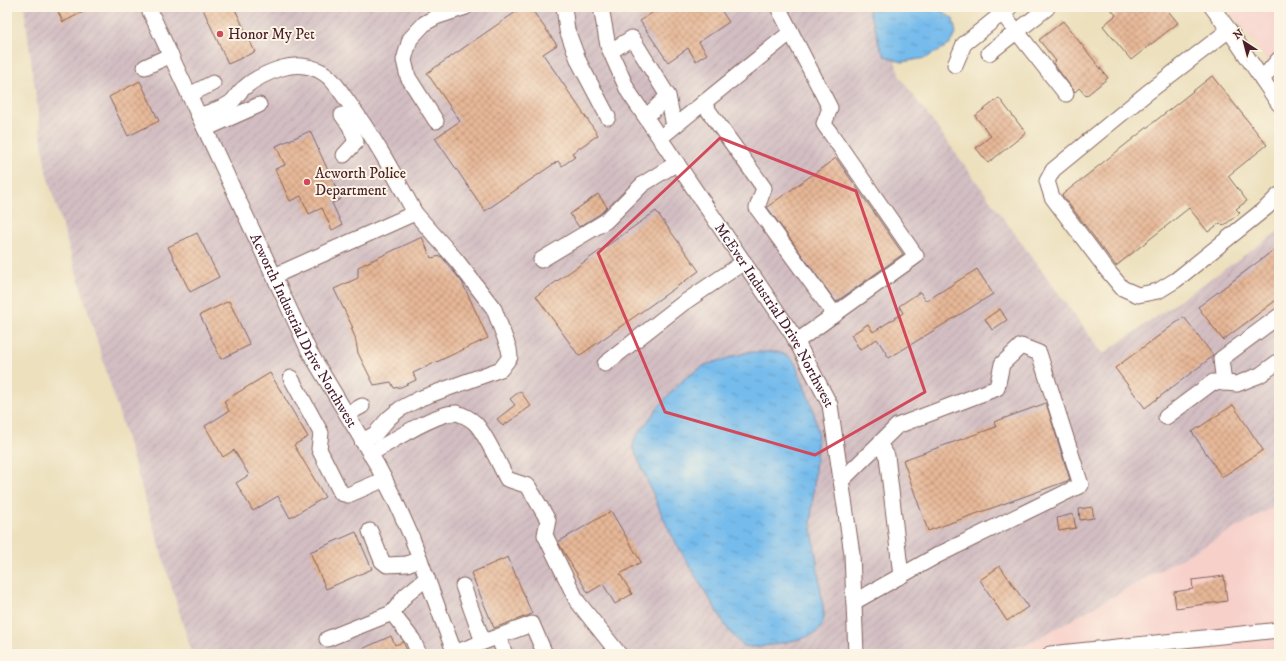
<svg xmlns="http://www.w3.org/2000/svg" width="1286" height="661" font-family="'IM FELL DW Pica',serif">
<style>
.built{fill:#f7d0ca}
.industrial{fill:url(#industrial-furrows)}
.water{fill:url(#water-ripples);stroke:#5f6d8c}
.building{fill:url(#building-cross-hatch)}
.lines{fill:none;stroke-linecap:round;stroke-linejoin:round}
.minor-casing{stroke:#83635e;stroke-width:17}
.minor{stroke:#fff;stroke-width:15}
.marked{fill:none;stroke:#d1495b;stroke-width:3;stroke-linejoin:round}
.poi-dot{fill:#d1495b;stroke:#fcf5e5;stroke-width:1.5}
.labels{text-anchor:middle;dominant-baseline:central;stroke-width:4;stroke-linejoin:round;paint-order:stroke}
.poi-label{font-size:15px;fill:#4a1f2b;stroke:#fcf5e5;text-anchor:start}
.street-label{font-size:15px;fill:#4a1f2b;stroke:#fcf5e5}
</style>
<defs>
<pattern id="industrial-furrows" width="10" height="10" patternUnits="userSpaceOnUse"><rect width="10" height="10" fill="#d2bec2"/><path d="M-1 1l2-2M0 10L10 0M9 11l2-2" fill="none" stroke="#b6a3a7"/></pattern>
<pattern id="water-ripples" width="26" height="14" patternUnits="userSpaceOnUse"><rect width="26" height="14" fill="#74bbec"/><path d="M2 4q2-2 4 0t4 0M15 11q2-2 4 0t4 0" fill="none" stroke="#6197bf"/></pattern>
<pattern id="building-cross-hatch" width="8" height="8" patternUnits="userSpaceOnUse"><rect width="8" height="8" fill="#e7b898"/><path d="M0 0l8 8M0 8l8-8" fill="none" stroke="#bd957c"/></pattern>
</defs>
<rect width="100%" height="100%" fill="#fcf5e5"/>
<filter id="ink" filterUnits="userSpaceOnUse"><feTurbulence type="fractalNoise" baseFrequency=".025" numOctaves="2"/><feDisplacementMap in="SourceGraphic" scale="8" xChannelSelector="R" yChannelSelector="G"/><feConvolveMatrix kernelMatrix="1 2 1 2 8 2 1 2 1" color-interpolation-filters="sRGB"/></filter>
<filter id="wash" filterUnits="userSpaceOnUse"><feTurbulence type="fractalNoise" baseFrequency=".012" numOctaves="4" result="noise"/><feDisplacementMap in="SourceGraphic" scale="16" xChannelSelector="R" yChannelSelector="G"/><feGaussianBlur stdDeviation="0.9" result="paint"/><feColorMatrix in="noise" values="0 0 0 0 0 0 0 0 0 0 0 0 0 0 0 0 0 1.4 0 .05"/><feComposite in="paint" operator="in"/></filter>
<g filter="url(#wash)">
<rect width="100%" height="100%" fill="#ece0bd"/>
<g class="built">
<path d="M1226,7H1279V76L1262,54Z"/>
<path d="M1279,504V654H982L1026,645Z"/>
</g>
<path class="industrial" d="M24,7H879L900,77L1103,354L1279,231V504L1026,645L982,654H192L46,172Z"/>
<g class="water">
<path d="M870,7H891L904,12L936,9L942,11L953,19L956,33L949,45L926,58L902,62L885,56L879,45L876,31L869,12Z"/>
<path d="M748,352H778L789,356L795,363L813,409L818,433L811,522L824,613C824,630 815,635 800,639C788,641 753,651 743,645C730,636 722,619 714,606C698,581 683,556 669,530C656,503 645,474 633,447L635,438L664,400L685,378L705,365Z"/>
</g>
<g id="blocks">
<g class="building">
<path d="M56,7H93L63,22Z"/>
<path d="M202,7H234L255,52L228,64Z"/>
<path d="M523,7H530L557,45L543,54L598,135L572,153L575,157L562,166L558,161L485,211L435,138L460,121L427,73Z"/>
<path d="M661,7H719L729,22L699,42L707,54L696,61L688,48L668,62L640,21Z"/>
<path d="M1109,7H1165L1178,23L1131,60L1103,26L1116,15Z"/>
<path d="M1063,21L1108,78L1086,96L1079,88L1075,92L1053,63L1056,61L1039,40Z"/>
<path d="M1212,76L1267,145L1228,176L1247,201L1236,209L1240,213L1223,226L1220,223L1208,232L1189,208L1116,266L1062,195Z"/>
<path d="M140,81L159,121L128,136L109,97Z"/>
<path d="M999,98L1026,133L988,163L976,148L991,136L975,116Z"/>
<path d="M310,131L341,199L332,203L342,225L332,230L322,208L309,214L301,196L290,201L275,169L285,165L276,146Z"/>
<path d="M836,158L903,254L836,302L767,207Z"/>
<path d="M598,194L607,207L600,214L579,227L570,214Z"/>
<path d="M656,211L699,271L579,356L536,296Z"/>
<path d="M197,233L219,277L190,292L168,247Z"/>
<path d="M422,237L431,258L441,256L462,282L488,338L413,373L416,380L401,387L394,388L391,382L374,385L358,353L355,337L351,328H353L334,289L358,278V267Z"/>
<path d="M1279,246V298L1223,340L1198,307Z"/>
<path d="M977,269L993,294L889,358L877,339L860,350L851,335L868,324L873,332L903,313L899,306L920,292L926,301Z"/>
<path d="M229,301L250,345L221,359L200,315Z"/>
<path d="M1000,309L1007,320L992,330L985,319Z"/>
<path d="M1184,317L1213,355L1212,357L1145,408L1115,368Z"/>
<path d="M270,373L308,437L294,445L325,497L290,518L278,496L253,511L236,483L249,475L234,450L223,457L205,426L229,411L224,401Z"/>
<path d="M520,391L531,406L503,426L497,419L515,405L510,399Z"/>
<path d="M1046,403L1070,480L928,531L903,460L996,427L994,422Z"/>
<path d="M1233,405L1263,450L1222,477L1192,432Z"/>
<path d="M1092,507L1094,518L1080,520L1079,509Z"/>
<path d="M611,511L641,562L620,574L632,594L615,604L603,584L588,593L558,542Z"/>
<path d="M1073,514L1076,528L1059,531L1057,518Z"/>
<path d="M356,532L372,569L326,589L310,552Z"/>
<path d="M508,557L532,614L494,628L471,573Z"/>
<path d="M1000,566L1028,607L1007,621L980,580Z"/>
<path d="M1224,576L1227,601L1176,608L1174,592L1193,589L1192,580Z"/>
<path d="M391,636L395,645L403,642L409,654H351Z"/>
</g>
</g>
</g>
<g filter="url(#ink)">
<use href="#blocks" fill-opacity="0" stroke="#83635e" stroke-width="1"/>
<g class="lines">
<g class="minor-casing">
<g id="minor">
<path id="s1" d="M148,7L309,351L377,465L395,500L412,538L455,654"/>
<path d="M564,7L567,30L579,62L608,117"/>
<path id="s2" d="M601,7L608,46L628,91L793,335L830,405L852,554L856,654"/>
<path d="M778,7L830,108L824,124L916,256L796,342"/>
<path d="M1212,7L1229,30L1279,104"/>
<path d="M1002,13L1066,94"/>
<path d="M1229,30L1147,93L1053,170L1047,181L1052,197L1107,270L1122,288L1138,295L1158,291L1176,280L1267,207L1279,195"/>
<path d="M611,51L632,38L668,96L674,126"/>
<path d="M989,53L1047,8"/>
<path d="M955,65L964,44L1010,7"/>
<path d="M145,67L171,55"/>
<path d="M1262,79L1279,59"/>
<path d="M189,95L213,83"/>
<path d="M703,103L764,188L757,208L835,315"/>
<path d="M342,115L350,126L356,142L344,155"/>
<path d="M199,116C209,112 221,109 230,103C236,99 238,92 244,88C254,79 269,72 282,68C296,64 312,65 325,74C334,80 340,91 346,99C373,135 394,174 415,213L274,276"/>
<path d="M646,117L668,96"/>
<path d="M436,121L408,77L404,60L410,39L425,23L436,17L466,7"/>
<path d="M205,129L259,105"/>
<path d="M660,138L791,32"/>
<path d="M541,260L606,221L643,184L677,163"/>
<path d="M605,364L682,304L744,262"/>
<path d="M291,378L321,433L319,449L341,493L348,495L385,479"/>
<path d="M1224,383L1221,359L1279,316"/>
<path d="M347,414L362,406"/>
<path d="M1166,417L1213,382L1237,384L1260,375L1279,361"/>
<path d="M362,441L375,434L389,418L400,409L421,398L501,369L510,357L509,349L494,309L457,261L415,213"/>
<path d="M879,444L887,456L901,576"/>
<path d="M370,454C389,443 436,412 456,413C462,414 471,419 475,423C486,434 499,464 507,479L528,486L548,520L545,535L577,601L619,654"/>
<path d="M841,481L897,426L997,388L1002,364L1021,346L1039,353L1081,485L938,555L854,602"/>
<path d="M370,531L382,561L387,565L407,564L420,559"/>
<path d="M463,586L483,642"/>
<path d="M392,613L413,640L419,654"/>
<path d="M498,637L505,654"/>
<path d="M327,639L392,613L406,595L427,578"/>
<path d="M454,653L532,624L545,654"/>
<path d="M1050,654L1279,630"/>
</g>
</g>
<use href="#minor" class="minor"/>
</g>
</g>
<path class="marked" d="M720,138L856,191L925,392L815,455L665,412L598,253Z"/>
<g class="poi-dot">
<circle cx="220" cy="34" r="4"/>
<circle cx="307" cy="182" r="4"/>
</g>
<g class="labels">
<g class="poi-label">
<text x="228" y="34">Honor My Pet</text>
<text x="315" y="173">Acworth Police<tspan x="315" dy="17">Department</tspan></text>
</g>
<g class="street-label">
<text stroke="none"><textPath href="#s2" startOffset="357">McEver Industrial Drive Northwest</textPath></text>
<text stroke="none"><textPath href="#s1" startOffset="359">Acworth Industrial Drive Northwest</textPath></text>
</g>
</g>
<rect width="1286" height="661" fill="none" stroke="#fcf5e5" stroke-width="24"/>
<g transform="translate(1244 42) rotate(324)" stroke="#fcf5e5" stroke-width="3" paint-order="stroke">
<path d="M0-3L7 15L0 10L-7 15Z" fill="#4a1f2b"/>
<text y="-6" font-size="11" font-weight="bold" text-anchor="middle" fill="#4a1f2b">N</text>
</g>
</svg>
